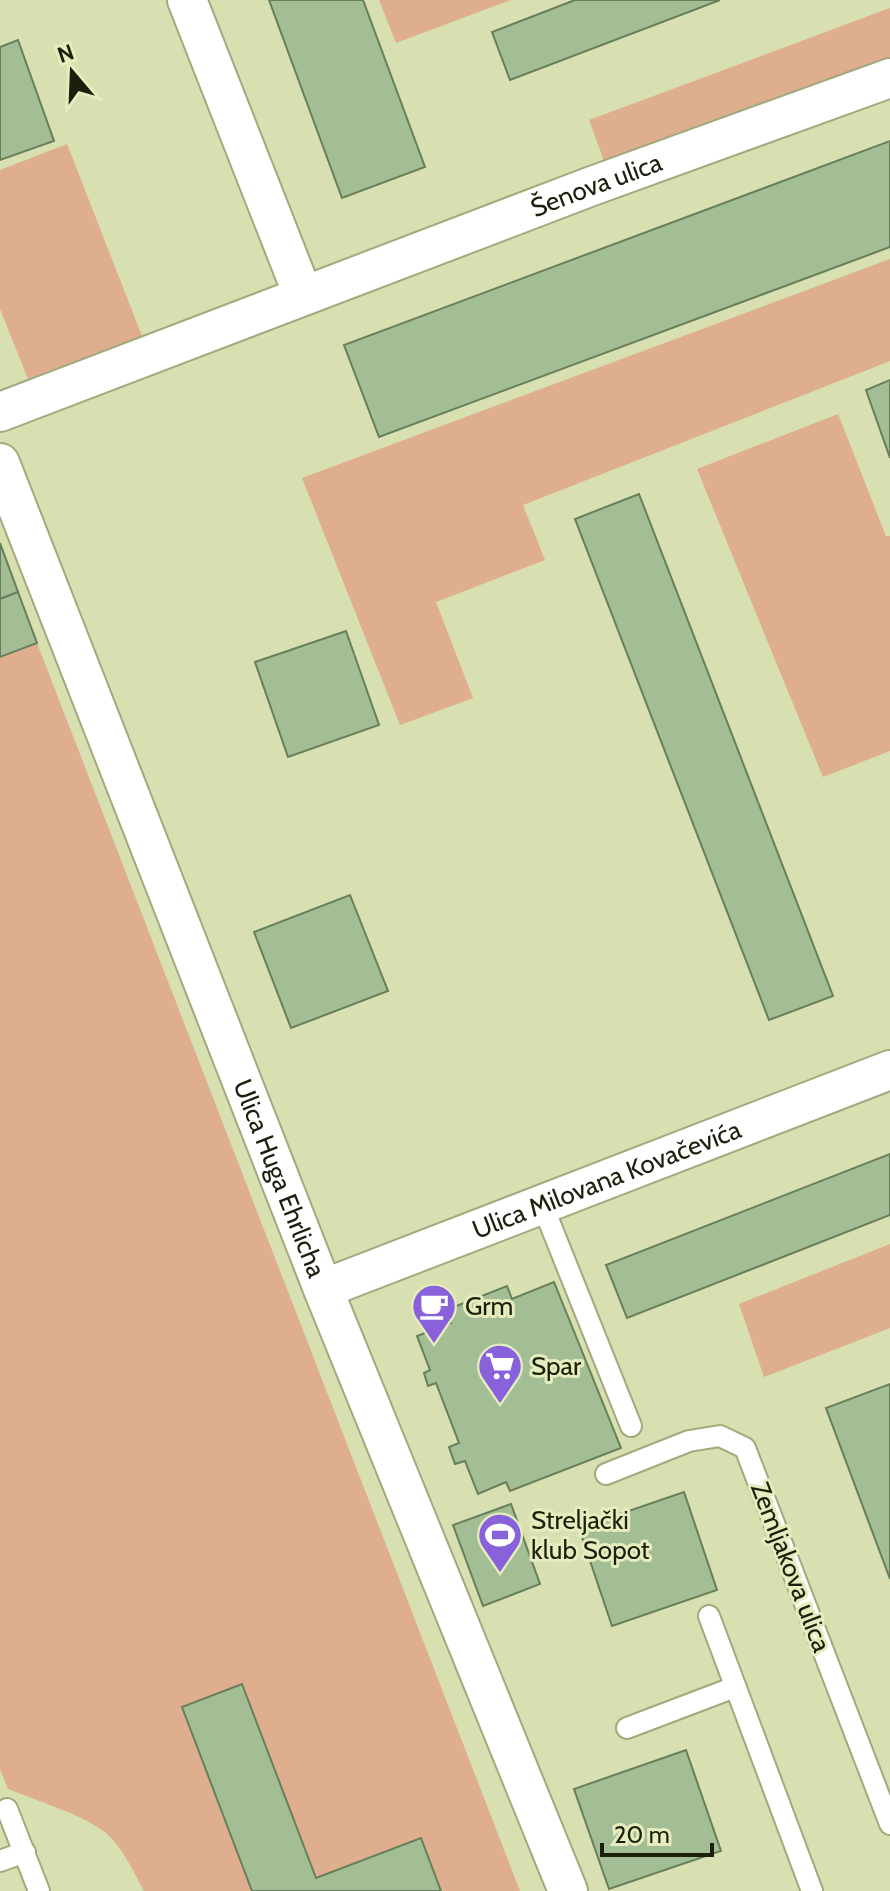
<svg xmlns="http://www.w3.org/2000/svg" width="890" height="1891" font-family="Cabin,sans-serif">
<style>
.green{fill:#deae8e}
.building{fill:#a3bd95;stroke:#677f5a;stroke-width:2}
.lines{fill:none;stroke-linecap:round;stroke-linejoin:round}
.service-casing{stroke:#a2a97c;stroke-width:24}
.minor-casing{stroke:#a2a97c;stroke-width:42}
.service{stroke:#fff;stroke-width:20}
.minor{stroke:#fff;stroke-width:38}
.labels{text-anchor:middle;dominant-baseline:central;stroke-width:6;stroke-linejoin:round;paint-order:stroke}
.street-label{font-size:26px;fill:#1d1f0d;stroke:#e5edbe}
.poi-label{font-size:26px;fill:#1d1f0d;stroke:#e5edbe;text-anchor:start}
</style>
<rect width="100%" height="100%" fill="#d8dfb1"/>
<g class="green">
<path d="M379,0H511L396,43Z"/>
<path d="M890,8V64L607,169L589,120Z"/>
<path d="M67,144L142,336L28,379L0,309V170Z"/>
<path d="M890,259V361L523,505L545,560L436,602L473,698L400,725L302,478Z"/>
<path d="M838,414L886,536H890V751L823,777L697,469Z"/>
<path d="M37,643L520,1891H441L420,1839L316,1878L242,1685L182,1707L252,1891H144C133,1871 123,1848 106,1833C84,1815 35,1800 8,1789L0,1769V657Z"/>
<path d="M890,1244V1328L764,1377L739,1304Z"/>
</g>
<g class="building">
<path d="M269,0H363L425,167L342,198Z"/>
<path d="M575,0H720L510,80L492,32Z"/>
<path d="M18,40L54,141L0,160V47Z"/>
<path d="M890,141V247L379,437L344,345Z"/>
<path d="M890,380V458L866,390Z"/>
<path d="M639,494L833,996L769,1020L575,519Z"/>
<path d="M0,543L18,592L0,599Z"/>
<path d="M18,592L37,643L0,657V599Z"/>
<path d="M346,631L379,725L288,757L255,662Z"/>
<path d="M350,895L388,991L291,1028L254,932Z"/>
<path d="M890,1154V1215L627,1318L606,1265Z"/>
<path d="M554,1282L621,1448L510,1491L506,1482L478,1494L465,1461L455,1464L449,1447L459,1443L436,1383L428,1386L424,1373L430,1370L417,1336L451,1323L446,1310L507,1286L512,1299Z"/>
<path d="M890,1384V1579L826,1408Z"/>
<path d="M684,1492L717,1590L612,1626L579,1528Z"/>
<path d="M511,1504L540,1584L483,1606L453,1525Z"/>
<path d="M242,1684L316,1878L421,1838L441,1891H252L182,1707Z"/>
<path d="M686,1750L721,1851L609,1889L574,1789Z"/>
</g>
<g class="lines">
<g class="service-casing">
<g id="service">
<path d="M542,1204L631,1426"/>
<path d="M606,1474L689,1441L720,1436L745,1448L890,1824"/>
<path d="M709,1616L812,1891"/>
<path d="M627,1728L735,1687"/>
<path d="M7,1809L39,1891"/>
<path d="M0,1861L25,1852"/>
</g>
</g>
<g class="minor-casing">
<g id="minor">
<path d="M187,0L303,295"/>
<path id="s1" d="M0,412L592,186L890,78"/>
<path id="s2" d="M0,463L323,1289L568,1891"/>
<path id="s3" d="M323,1289L890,1070"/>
</g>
</g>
<use href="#service" class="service"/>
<use href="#minor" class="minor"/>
</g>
<defs>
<g id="cafe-pin" transform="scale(2.3)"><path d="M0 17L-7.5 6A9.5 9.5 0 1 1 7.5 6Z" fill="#8861db" stroke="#e5edbe"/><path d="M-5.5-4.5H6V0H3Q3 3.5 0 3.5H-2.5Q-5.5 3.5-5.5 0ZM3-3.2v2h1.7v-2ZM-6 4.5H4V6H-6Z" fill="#fff"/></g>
<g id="supermarket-pin" transform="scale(2.3)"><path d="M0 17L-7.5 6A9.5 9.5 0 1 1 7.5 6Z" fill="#8861db" stroke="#e5edbe"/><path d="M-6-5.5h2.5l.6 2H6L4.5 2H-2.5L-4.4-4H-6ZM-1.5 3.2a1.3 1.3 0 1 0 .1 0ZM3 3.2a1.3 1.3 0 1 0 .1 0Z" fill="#fff"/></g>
<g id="stadium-pin" transform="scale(2.3)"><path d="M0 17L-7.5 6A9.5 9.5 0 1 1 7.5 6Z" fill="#8861db" stroke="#e5edbe"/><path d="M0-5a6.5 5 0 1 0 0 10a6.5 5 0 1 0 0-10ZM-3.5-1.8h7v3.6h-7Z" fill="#fff"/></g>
</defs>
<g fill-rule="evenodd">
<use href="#cafe-pin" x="434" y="1306"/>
<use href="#supermarket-pin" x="500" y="1366"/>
<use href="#stadium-pin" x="500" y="1535"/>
</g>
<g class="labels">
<g class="street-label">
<text stroke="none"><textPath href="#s1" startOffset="638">Šenova ulica</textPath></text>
<text stroke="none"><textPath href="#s2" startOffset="768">Ulica Huga Ehrlicha</textPath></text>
<text stroke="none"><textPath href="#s3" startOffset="304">Ulica Milovana Kovačevića</textPath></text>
<text transform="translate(791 1567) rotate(69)">Zemljakova ulica</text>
</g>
<g class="poi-label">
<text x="465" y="1306">Grm</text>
<text x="531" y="1366">Spar</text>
<text x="531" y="1520">Streljački<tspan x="531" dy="30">klub Sopot</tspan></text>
</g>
</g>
<g transform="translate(72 72) rotate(341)" stroke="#e5edbe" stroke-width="6" paint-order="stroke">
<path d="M0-6L14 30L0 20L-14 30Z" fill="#1d1f0d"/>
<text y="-12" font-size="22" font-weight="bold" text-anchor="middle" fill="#1d1f0d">N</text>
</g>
<path d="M602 1843v12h110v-12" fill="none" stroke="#1d1f0d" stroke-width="4"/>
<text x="614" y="1843" font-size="24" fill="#1d1f0d" stroke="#e5edbe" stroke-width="6" paint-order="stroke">20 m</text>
</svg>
